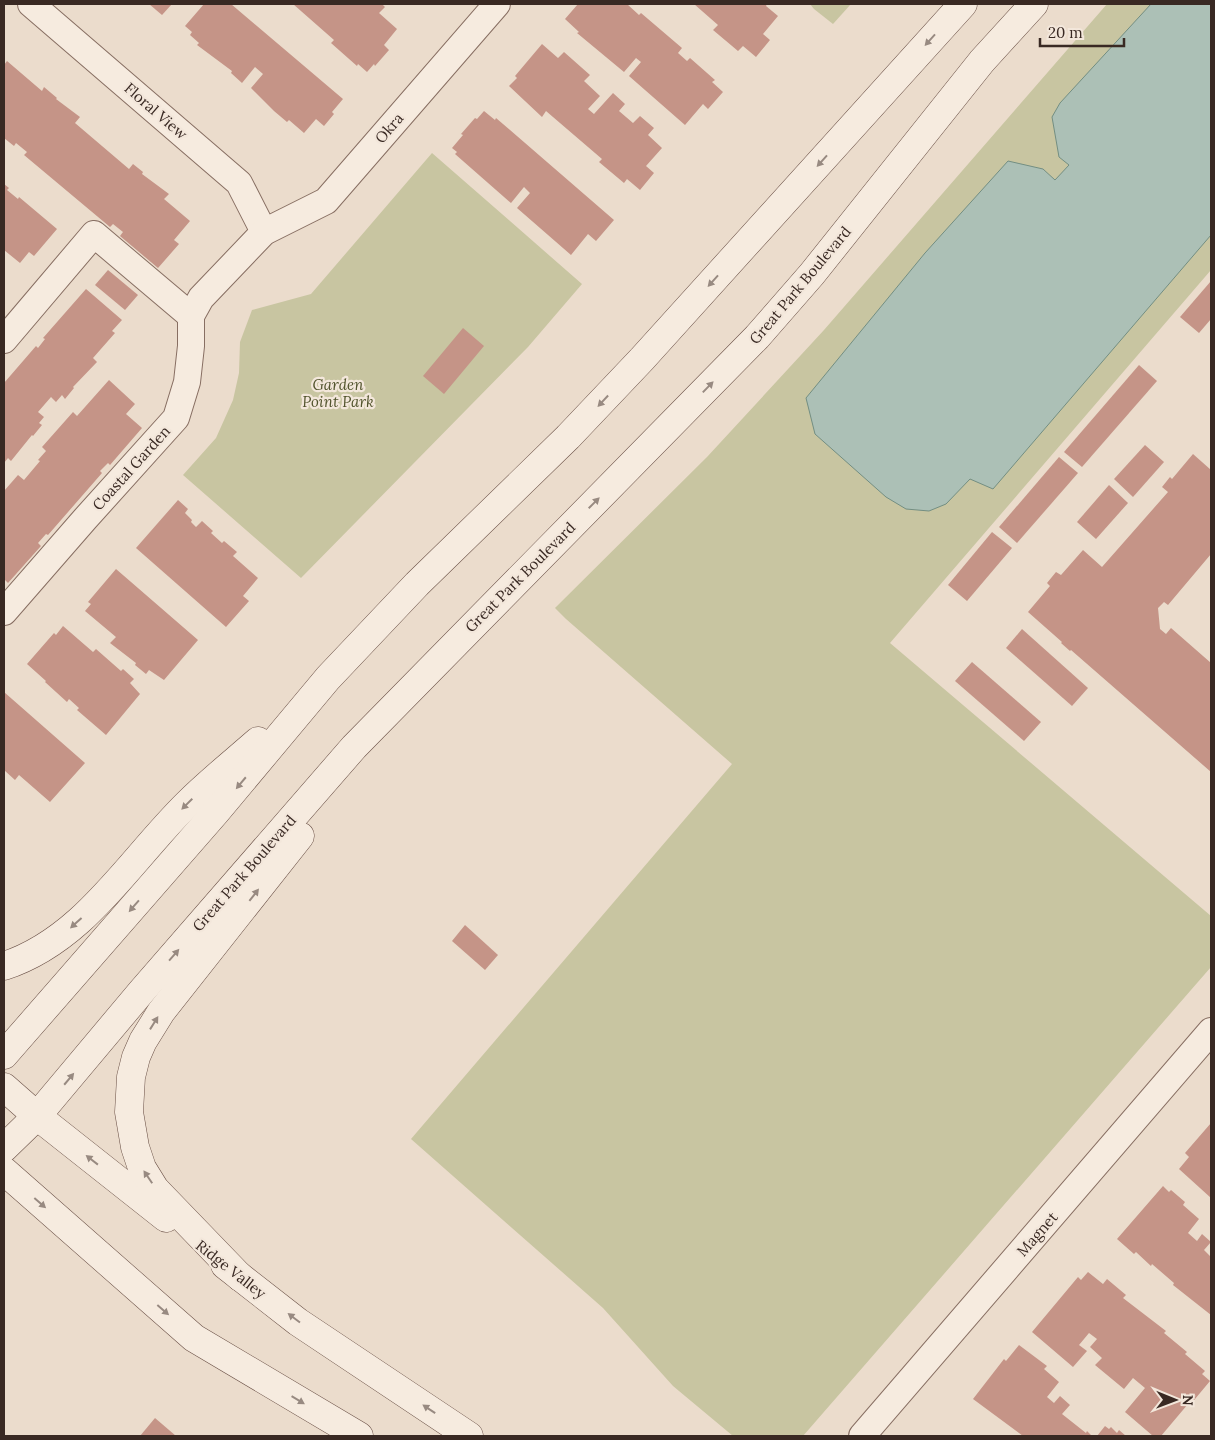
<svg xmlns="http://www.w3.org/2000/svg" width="1215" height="1440" font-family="Lora,serif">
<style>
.green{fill:#c8c5a1}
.water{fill:#acc0b6;stroke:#738e82}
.building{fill:#c59487}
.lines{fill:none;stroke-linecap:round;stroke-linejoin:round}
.street-casing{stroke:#876e62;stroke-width:28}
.secondary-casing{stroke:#694f45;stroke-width:29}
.street{stroke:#f6ebdf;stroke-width:26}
.secondary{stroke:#f6ebdf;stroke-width:28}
.oneway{fill:#988a81}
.labels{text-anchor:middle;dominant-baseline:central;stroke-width:4.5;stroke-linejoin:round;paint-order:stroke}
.street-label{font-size:15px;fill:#392923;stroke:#f3e7db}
.park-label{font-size:15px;font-style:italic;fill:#51532c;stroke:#f3e7db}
</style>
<rect width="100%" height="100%" fill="#ebdccc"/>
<g class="green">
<path d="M810,4H851L833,24L814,9Z"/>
<path d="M1107,4H1211V270L890,643L1211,916V967L803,1436H733L673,1386L603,1308L411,1139L732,764L566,619L555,608L707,457L824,330Z"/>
<path d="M432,153L582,284L528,347L301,578L183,475L216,438L233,400L239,373L240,342L252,310L311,294Z"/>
</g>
<path class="water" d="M1151,4H1211V235L993,489L970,479L946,504L929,511L906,509L886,497L815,434L806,398L925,253L1008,161L1043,169L1055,180L1069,165L1059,157L1052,117L1060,103Z"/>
<g class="building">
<path d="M149,4H172L162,15Z"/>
<path d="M204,4H231L343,99L332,112L334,114L324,126L316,119L304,133L289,120L287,122L274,111L251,88L263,74L255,67L242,83L231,73L232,71L197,45L199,43L190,35L192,32L185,26Z"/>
<path d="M293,4H382L385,7L379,13L397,29L384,45L389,50L375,66L374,64L367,72L358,64L357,66L331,43L334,40Z"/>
<path d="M578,4H627L639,15L641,13L682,48L678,53L687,61L690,58L715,80L712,82L723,92L708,109L703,104L685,125L629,76L641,62L636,58L624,72L577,33L579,32L565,19Z"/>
<path d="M694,4H767L766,6L778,16L763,34L770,40L756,57L743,46L738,51L713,30L718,25Z"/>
<path d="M542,44L558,58L564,52L590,75L584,81L600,96L588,109L594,114L613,93L625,104L619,111L633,123L640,116L654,128L648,135L662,148L646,166L654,173L640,190L627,179L624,183L599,162L602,159L546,111L542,117L509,86L517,78L515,76Z"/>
<path d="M7,61L42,91L44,87L57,98L56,99L80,117L75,123L129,169L133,164L143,172L142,174L169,194L164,199L190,221L174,240L179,244L158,268L120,236L123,232L113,224L110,227L24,155L27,152L16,143L14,146L4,138V65Z"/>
<path d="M484,111L495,120L496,118L614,220L596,241L588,234L571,255L517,208L530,193L524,187L511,203L455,154L457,152L452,148L463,135L461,134L475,118L477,119Z"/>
<path d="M4,184L9,188L7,190L18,199L19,197L57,229L34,256L29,252L20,263L4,250Z"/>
<path d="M108,270L138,295L125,310L95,285Z"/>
<path d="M1211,281V319L1199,333L1180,317Z"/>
<path d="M86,289L122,320L112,331L115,333L93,358L97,362L73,387L74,388L65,399L62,395L56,402L51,397L38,412L44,417L39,423L42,425L33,436L32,435L11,461L8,458L4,463V383L36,346L38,348L45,339L43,338Z"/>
<path d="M463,328L484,346L444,394L423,376Z"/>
<path d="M1139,365L1157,381L1082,467L1064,452Z"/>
<path d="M109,380L135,404L126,414L142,428L110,465L108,463L100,471L102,473L48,535L46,534L38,543L41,546L8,583L4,579V491L18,475L24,480L40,461L38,460L46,451L42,447L73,412L77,416Z"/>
<path d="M1145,445L1164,462L1133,497L1114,479Z"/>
<path d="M1193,454L1211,470V554L1168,605L1164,602L1158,608L1160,629L1166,634L1171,628L1211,663V772L1071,650L1070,651L1061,643L1062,642L1028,612L1050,586L1047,583L1056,572L1061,575L1083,550L1102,567L1168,492L1162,487L1170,477L1172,479Z"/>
<path d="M1059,457L1078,473L1017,543L999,527Z"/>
<path d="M1109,485L1128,503L1096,539L1077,522Z"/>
<path d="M178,500L188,509L185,513L192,520L191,522L196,527L202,521L213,531L211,533L222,543L224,541L237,552L233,556L258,578L243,596L249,601L226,627L136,548Z"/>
<path d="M992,532L1012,548L967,601L948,585Z"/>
<path d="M116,569L198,640L164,680L149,670L146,674L135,665L136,663L110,643L116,637L85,611L91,604L88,602Z"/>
<path d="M63,626L93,652L96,649L121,671L123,669L134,679L130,683L140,694L106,735L77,710L79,708L69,699L67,702L45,682L46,681L27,664L54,633L56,635Z"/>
<path d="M1022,629L1088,688L1072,706L1006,648Z"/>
<path d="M972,662L1041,722L1024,741L955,681Z"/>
<path d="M4,692L85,763L50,802L19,775L15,780L4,770Z"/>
<path d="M465,925L498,955L485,970L452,941Z"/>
<path d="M1211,1123V1198L1179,1169L1189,1157L1185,1153Z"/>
<path d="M1163,1186L1169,1192L1171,1190L1185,1202L1183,1205L1199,1219L1188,1233L1197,1241L1202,1234L1211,1242L1204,1250L1211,1257V1315L1173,1285L1174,1283L1152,1264L1151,1266L1136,1252L1134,1254L1117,1239Z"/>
<path d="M1088,1272L1103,1284L1107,1279L1126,1295L1123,1298L1166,1331L1164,1333L1187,1352L1185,1354L1205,1371L1202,1374L1210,1381L1190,1405L1188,1404L1161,1436H1153L1125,1412L1145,1388L1133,1378L1124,1389L1095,1365L1102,1358L1090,1347L1097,1339L1089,1333L1079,1345L1087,1351L1073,1367L1032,1332L1078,1277L1081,1280Z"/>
<path d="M1019,1345L1047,1366L1044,1369L1059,1382L1047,1397L1054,1403L1060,1396L1070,1405L1062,1414L1086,1433L1087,1431L1092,1436H1023L973,1399L1004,1359L1006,1361Z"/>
<path d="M155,1418L176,1436H140Z"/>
<path d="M1105,1426L1109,1429L1111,1427L1117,1433L1119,1430L1126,1436H1097Z"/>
</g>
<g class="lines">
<g class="street-casing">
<g id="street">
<path d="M31,4L239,183L264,232"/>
<path d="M4,340L94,234L191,316"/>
<path d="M4,612L85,519L176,418L187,382L191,346V316L201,298L264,232L326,201L497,4"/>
<path d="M862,1436L1211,1031"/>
</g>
</g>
<g class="secondary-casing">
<g id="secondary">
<path d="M4,966C84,940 129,861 187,804C209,782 234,762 258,741"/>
<path d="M4,1055L216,812L328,678L417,584L568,437L642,359L963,4"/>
<path d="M4,1087L37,1116L166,1218"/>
<path d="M4,1148L37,1116L141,992L354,747L757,337L812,274L982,61L1034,4"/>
<path d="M4,1171L194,1338L359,1436"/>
<path d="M225,1265L298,1322L469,1436"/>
<path d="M240,1277L155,1189L142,1168L135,1147L129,1112L131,1077L136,1057L143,1041L161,1012L300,836"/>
</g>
</g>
<use href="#street" class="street"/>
<use href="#secondary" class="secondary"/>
</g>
<defs><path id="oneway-solid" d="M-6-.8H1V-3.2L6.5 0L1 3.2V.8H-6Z" transform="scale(1.25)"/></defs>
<g class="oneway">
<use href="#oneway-solid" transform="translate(930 40) rotate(132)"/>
<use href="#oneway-solid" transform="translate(822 161) rotate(132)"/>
<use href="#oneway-solid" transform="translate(713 281) rotate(132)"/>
<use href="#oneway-solid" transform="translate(708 387) rotate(-46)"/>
<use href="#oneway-solid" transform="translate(603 401) rotate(133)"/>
<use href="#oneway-solid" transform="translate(594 503) rotate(-45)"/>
<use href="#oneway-solid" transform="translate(241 783) rotate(130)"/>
<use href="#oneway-solid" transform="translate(187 804) rotate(135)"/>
<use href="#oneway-solid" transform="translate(254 895) rotate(-52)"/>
<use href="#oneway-solid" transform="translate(134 906) rotate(131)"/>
<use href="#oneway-solid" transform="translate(76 923) rotate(138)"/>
<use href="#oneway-solid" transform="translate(174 955) rotate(-49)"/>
<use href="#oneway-solid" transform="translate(154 1023) rotate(-58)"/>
<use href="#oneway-solid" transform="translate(69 1079) rotate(-50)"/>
<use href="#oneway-solid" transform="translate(92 1160) rotate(-142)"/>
<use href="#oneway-solid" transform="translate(148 1177) rotate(-124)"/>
<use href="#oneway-solid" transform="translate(40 1203) rotate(41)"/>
<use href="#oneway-solid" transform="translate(163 1310) rotate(41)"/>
<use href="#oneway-solid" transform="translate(294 1318) rotate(-143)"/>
<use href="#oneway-solid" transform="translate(298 1400) rotate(31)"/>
<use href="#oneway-solid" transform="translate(429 1409) rotate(-146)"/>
</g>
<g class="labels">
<g class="street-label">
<text transform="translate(156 111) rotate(41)">Floral View</text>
<text transform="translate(389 128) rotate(-49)">Okra</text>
<text transform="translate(800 285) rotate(-50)">Great Park Boulevard</text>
<text transform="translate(131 468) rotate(-48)">Coastal Garden</text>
<text transform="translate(520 577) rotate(-45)">Great Park Boulevard</text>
<text transform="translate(244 873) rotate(-49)">Great Park Boulevard</text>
<text transform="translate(1037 1234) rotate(-49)">Magnet</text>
<text transform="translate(231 1269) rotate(38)">Ridge Valley</text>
</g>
<g class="park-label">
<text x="338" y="384">Garden<tspan x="338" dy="17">Point Park</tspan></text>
</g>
</g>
<rect width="1215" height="1440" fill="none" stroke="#392923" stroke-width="10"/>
<g transform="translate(1175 1400) rotate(91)" stroke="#f3e7db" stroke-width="4" paint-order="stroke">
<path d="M0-4L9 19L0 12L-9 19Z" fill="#392923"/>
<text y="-8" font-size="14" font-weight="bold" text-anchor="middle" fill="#392923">N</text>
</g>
<path d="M1040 38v8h84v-8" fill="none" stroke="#392923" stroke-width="2.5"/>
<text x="1048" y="38" font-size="15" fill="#392923" stroke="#f3e7db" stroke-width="4" paint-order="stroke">20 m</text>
</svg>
